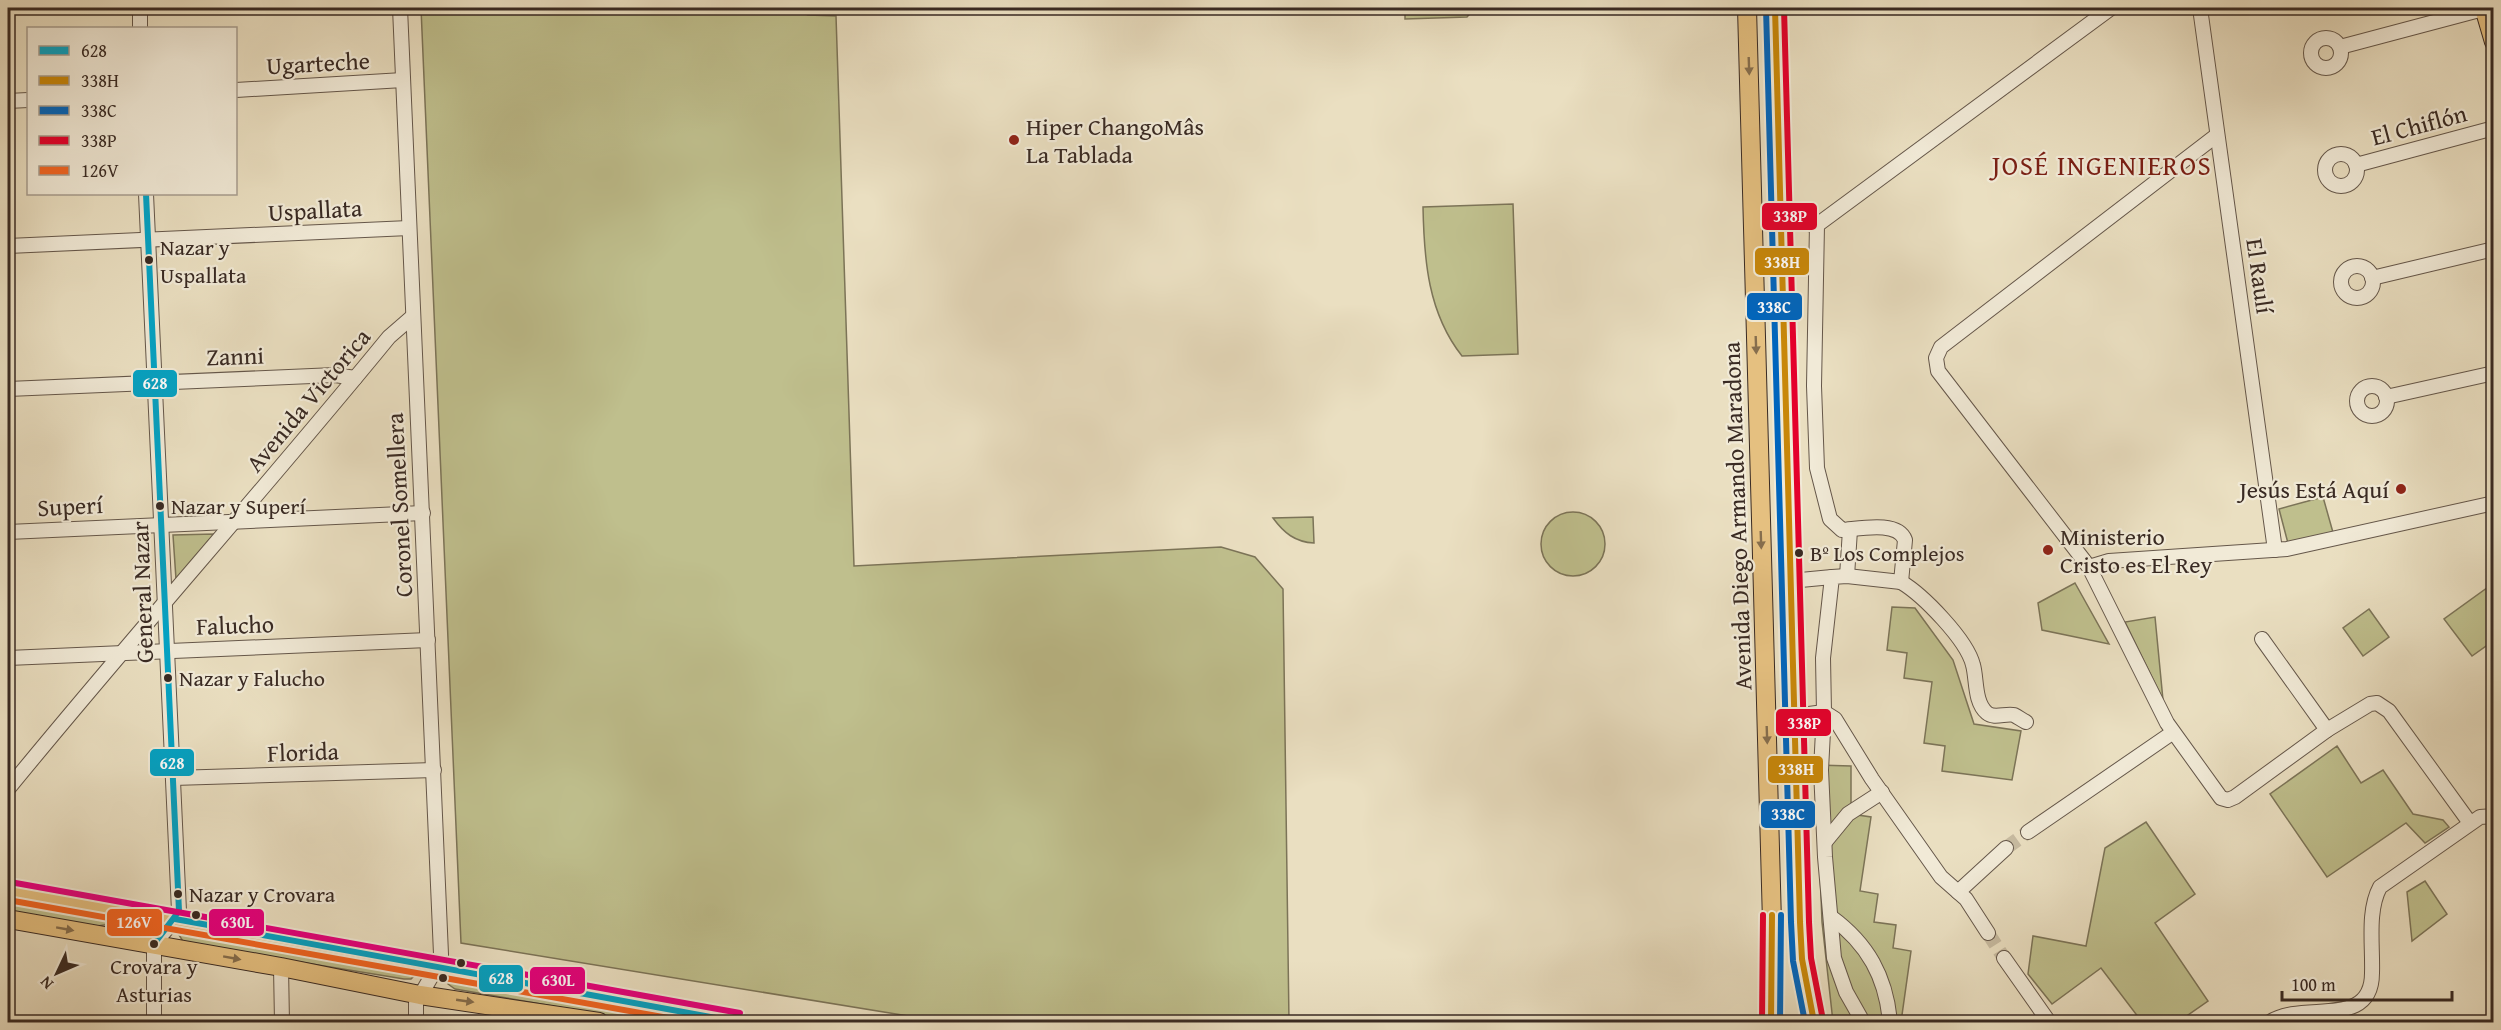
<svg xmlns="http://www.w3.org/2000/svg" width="2501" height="1030" font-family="'Gentium Book Plus',serif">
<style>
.green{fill:#bfbf8d;stroke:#7c7458;stroke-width:1.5}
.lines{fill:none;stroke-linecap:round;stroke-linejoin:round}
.minor-tunnel{stroke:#c7bba1;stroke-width:14;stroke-dasharray:14 7;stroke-linecap:butt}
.minor-casing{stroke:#65574a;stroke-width:16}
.major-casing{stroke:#392a23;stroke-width:20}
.minor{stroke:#f1ead7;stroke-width:14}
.major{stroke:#e5c080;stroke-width:18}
.bus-1-casing{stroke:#f1ead7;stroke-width:10}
.bus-2-casing{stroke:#f1ead7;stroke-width:10}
.bus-3-casing{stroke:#f1ead7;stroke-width:10}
.bus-4-casing{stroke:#f1ead7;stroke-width:10}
.bus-5-casing{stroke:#f1ead7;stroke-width:10}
.bus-6-casing{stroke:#f1ead7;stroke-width:10}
.bus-1{stroke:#03a3c5;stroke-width:6}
.bus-2{stroke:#c88709;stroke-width:6}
.bus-3{stroke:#0065bd;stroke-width:6}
.bus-4{stroke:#e4002b;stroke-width:6}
.bus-5{stroke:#f26522;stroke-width:6}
.bus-6{stroke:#e5007d;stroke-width:6}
.oneway{fill:#866e4d}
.poi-dot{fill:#8f2418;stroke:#f1ead7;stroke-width:2}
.bus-dot{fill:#392a23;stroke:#f1ead7;stroke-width:2}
.labels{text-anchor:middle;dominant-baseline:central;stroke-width:4.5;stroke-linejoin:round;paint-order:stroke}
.bus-label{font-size:22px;fill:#392a23;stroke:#f1ead7;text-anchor:start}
.street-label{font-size:24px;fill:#392a23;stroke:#f1ead7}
.poi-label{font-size:24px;fill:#392a23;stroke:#f1ead7;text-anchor:start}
.quarter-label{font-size:27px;letter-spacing:1.5px;fill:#7a1f14;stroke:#f1ead7}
.line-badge{stroke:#f1ead7;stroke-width:2}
.badge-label{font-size:16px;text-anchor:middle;font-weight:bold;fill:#fff}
</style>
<rect width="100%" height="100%" fill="#eadfc1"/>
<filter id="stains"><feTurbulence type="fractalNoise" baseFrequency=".00333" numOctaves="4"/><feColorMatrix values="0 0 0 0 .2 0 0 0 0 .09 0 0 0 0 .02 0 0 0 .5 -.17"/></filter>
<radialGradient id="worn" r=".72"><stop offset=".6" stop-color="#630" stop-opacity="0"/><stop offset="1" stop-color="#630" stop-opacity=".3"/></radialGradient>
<g class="green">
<path d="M421,8H791L808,15L836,16L854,566L1221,547L1255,557L1283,589L1289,1022H945L461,943Z"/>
<path d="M1405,8H1475L1467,17L1405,19Z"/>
<path d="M1513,204L1518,354L1462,356C1428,313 1424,260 1423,207Z"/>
<path d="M2323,497L2334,536L2289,547L2279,509Z"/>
<circle cx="1573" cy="544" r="32"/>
<path d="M1313,517L1314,543C1295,542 1284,533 1273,518Z"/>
<path d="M214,534L176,579L173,535Z"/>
<path d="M2075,583L2109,644L2042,630L2038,603Z"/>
<path d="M2491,585L2494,589L2493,641L2472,656L2444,619Z"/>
<path d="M1892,607L1915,608L1953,660L1974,724L2021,731L2012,780L1942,771L1945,746L1924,743L1932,682L1904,678L1907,653L1887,650Z"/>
<path d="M2369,609L2389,637L2363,656L2343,628Z"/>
<path d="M2155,617L2163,700L2125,622Z"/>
<path d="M2337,746L2361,783L2383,770L2413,814L2443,820L2449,827L2425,843L2406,823L2327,877L2270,794Z"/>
<path d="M1816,765L1851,766V814L1871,817L1860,891L1878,894L1874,922L1896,925L1893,948L1911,951L1901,1022H1833L1822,922Z"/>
<path d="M2146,822L2195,894L2155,923L2208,1001L2178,1022H2142L2101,968L2052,1004L2028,974L2033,936L2086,946L2105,848Z"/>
<path d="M2425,881L2447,914L2412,941L2407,892Z"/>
<path d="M9,900L162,926L159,933L153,934L110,924L91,927L8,912Z"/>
<path d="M186,929L413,968L415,975L411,979H404L184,943L179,935Z"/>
<path d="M449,978L724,1022H645L455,989L448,984Z"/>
</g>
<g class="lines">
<g class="minor-tunnel">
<path d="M2006,848L2028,832"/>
<path d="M1988,933L2004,958"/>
</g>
<g class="minor-casing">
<g id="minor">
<path d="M140,8V28"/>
<path d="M400,8L441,954V960L416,1003V1022"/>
<path d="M2200,8L2275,550"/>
<circle cx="2326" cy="53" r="15"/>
<path d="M2340,47L2487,8"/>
<path d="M236,90L403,80"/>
<path d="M8,101L28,100"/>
<path d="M2217,135L1941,347L1936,358L1938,371L2089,567L2167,723L2221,798L2228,800L2235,797L2327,730L2370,704L2377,703L2389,711L2470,823"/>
<circle cx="2341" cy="170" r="16"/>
<path d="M2356,165L2494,128"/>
<path d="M146,194L179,911L175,919L154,944V1022"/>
<path d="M1781,221L1817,225"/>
<path d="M8,246L409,228"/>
<circle cx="2357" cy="282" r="16"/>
<path d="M2372,278L2494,249"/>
<circle cx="2372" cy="401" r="15"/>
<path d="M8,389L335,375L355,378"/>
<path d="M2386,397L2494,373"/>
<path d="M8,532L423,513"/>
<path d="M2089,567L2109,561L2287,549L2494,503"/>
<path d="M1847,576L1850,530"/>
<path d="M1790,581L1832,577"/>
<path d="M1901,582C1923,595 1967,640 1973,665C1977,679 1974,702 1987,713C1994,719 2006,713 2014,715C2018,717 2022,720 2026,722"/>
<path d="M2262,639L2327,730"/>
<path d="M8,658L428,640"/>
<path d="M1794,716L1824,712L1835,719L1872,779L1941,877L1966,899L1988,933"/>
<path d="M173,778L434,770"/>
<path d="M8,789C133,636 264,490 389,337L412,317"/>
<path d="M2028,832L2172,733"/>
<path d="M1825,842L1848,814L1882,792"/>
<path d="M1958,892L2006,848"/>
<path d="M1831,917C1868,944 1886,977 1890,1022"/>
<path d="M2004,958L2049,1022"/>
<path d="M281,967L282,1022"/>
<path d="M1863,1022L1846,992L1834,958L1825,857L1821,770L1824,712L1823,658L1832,577L1847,576L1901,582L1905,540C1898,520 1858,529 1842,530L1830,519L1817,468L1814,386L1817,225L2111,8"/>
<path d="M2270,1022C2304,1000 2372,1030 2372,973C2373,946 2367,911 2380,887L2480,817L2494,816"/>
</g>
</g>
<g class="major-casing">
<g id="major">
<path d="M1747,8L1772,922L1771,1022"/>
<path d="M1775,8L1800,922L1802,959L1814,1022"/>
<path d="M2484,8L2494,42"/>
<path d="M8,891L195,923L738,1022"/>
<path d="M8,919L281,967L420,995L599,1022"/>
</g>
</g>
<use href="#minor" class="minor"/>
<use href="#major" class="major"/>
<g class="bus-1-casing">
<g id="bus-1">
<path d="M146,194L179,911L154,944"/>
<path d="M175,919L738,1022"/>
</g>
</g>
<g class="bus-2-casing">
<g id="bus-2">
<path d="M1775,8L1800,922L1802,959L1814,1022"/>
<path d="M1771,1022L1772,915"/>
</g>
</g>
<g class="bus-3-casing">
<g id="bus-3">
<path d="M1766,8L1791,922L1793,961L1805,1022"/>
<path d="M1780,1022L1781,915"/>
</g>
</g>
<g class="bus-4-casing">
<g id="bus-4">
<path d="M1784,8L1809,922L1811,958L1823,1020"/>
<path d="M1762,1022L1763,915"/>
</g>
</g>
<g class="bus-5-casing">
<path id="bus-5" d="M8,900L691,1022"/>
</g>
<g class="bus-6-casing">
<path id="bus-6" d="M10,882L740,1013"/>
</g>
<use href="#bus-1" class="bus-1"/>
<use href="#bus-2" class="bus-2"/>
<use href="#bus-3" class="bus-3"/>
<use href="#bus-4" class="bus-4"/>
<use href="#bus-5" class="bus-5"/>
<use href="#bus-6" class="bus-6"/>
</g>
<defs><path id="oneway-solid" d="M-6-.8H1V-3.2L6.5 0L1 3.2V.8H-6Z" transform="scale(1.5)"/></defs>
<g class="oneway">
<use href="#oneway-solid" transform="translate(1749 66) rotate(88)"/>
<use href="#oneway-solid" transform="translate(1756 345) rotate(88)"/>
<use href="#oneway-solid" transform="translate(1761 540) rotate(88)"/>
<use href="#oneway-solid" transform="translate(1767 735) rotate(88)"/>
<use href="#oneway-solid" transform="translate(65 929) rotate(10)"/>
<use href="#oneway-solid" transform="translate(232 958) rotate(10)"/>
<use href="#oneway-solid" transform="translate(465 1001) rotate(8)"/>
</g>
<g class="poi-dot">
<circle cx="1014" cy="140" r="6"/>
<circle cx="2401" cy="489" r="6"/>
<circle cx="2048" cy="550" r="6"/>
</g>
<g class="bus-dot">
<circle cx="149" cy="260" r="5"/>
<circle cx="160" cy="506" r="5"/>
<circle cx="1799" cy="553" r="5"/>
<circle cx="168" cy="678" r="5"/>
<circle cx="178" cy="894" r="5"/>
<circle cx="196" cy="915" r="5"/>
<circle cx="154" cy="944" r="5"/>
<circle cx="461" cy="963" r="5"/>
<circle cx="443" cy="978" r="5"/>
</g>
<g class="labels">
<g class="bus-label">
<text x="160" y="247">Nazar y<tspan x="160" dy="28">Uspallata</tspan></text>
<text x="171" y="506">Nazar y Superí</text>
<text x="1810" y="553">Bº Los Complejos</text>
<text x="179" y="678">Nazar y Falucho</text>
<text x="189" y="894">Nazar y Crovara</text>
<text x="154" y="966" text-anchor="middle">Crovara y<tspan x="154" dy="28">Asturias</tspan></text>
</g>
<g class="street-label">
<text transform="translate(318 63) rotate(-3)">Ugarteche</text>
<text transform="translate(2419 125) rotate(-15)">El Chiflón</text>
<text transform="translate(315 210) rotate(-3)">Uspallata</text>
<text transform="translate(2260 276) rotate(82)">El Raulí</text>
<text transform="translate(235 356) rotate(-2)">Zanni</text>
<text transform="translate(308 400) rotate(-50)">Avenida Victorica</text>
<text transform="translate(399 505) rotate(-93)">Coronel Somellera</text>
<text transform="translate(70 506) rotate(-3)">Superí</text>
<text transform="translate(1737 516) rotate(-92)">Avenida Diego Armando Maradona</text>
<text transform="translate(142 592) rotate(-92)">General Nazar</text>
<text transform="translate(235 625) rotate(-2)">Falucho</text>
<text transform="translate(303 752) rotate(-2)">Florida</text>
</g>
<g class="poi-label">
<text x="1026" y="126">Hiper ChangoMâs<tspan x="1026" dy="28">La Tablada</tspan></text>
<text x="2389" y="489" text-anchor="end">Jesús Está Aquí</text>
<text x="2060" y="536">Ministerio<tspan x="2060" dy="28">Cristo es El Rey</tspan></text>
</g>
<g class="quarter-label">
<text x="2102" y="165">JOSÉ INGENIEROS</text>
</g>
</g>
<g class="line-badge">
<rect x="1761" y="202" width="57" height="29" rx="6" fill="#e4002b"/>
<rect x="1754" y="247" width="56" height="29" rx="6" fill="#c88709"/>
<rect x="1746" y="292" width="57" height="29" rx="6" fill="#0065bd"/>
<rect x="132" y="369" width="46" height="29" rx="6" fill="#03a3c5"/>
<rect x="1775" y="708" width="57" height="29" rx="6" fill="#e4002b"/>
<rect x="149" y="748" width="46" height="29" rx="6" fill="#03a3c5"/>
<rect x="1767" y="755" width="57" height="29" rx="6" fill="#c88709"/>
<rect x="1760" y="800" width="56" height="29" rx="6" fill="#0065bd"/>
<rect x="106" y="908" width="57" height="29" rx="6" fill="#f26522"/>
<rect x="208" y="908" width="57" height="29" rx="6" fill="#e5007d"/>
<rect x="478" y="964" width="46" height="29" rx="6" fill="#03a3c5"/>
<rect x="529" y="966" width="57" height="29" rx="6" fill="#e5007d"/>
</g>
<g class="badge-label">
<text x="1790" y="222">338P</text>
<text x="1782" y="268">338H</text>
<text x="1774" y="313">338C</text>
<text x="155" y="389">628</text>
<text x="1804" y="729">338P</text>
<text x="172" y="769">628</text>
<text x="1796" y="775">338H</text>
<text x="1788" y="820">338C</text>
<text x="134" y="928">126V</text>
<text x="237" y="928">630L</text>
<text x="501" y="984">628</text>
<text x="558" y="986">630L</text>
</g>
<rect width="2501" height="1030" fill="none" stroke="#eadfc1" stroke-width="30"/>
<rect x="9" y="9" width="2483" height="1012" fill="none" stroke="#392a23" stroke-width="3"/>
<rect x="15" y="15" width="2471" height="1000" fill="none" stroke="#392a23" stroke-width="1.5"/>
<rect x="27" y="27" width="210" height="168" fill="#f1ead7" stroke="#a79d8f" stroke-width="1.5"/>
<rect x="39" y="46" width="30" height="9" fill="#03a3c5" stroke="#a79d8f" stroke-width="1.5"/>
<text x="81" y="57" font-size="18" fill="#392a23">628</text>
<rect x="39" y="76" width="30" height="9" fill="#c88709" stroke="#a79d8f" stroke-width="1.5"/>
<text x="81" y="87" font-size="18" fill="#392a23">338H</text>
<rect x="39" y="106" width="30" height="9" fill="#0065bd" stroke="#a79d8f" stroke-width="1.5"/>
<text x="81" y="117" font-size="18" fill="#392a23">338C</text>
<rect x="39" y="136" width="30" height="9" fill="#e4002b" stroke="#a79d8f" stroke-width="1.5"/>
<text x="81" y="147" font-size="18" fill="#392a23">338P</text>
<rect x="39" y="166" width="30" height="9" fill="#f26522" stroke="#a79d8f" stroke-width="1.5"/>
<text x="81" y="177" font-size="18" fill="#392a23">126V</text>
<g transform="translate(57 973) rotate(226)" stroke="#f1ead7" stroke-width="4.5" paint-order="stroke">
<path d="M0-4.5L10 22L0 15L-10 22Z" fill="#392a23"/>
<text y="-9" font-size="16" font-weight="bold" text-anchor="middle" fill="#392a23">N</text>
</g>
<path d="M2282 991v9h170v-9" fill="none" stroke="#392a23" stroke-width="3"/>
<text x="2291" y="991" font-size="18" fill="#392a23" stroke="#f1ead7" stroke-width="4.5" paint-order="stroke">100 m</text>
<rect width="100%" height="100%" filter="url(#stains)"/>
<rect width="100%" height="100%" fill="url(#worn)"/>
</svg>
